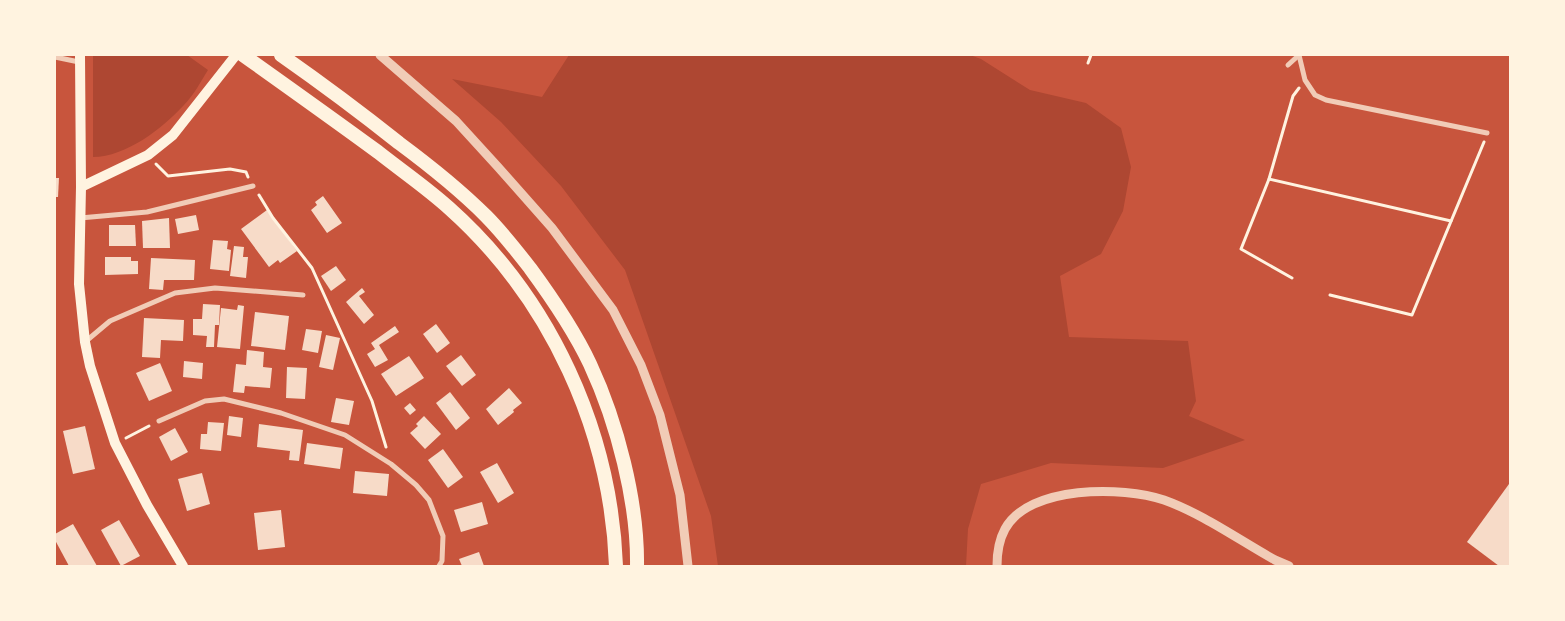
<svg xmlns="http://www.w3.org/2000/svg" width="1565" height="621" font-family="'Roboto Condensed',sans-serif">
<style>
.green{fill:#ae4732}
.building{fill:#f7dbc8}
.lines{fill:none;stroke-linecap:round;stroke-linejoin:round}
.path{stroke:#fff3e0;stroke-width:3}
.minor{stroke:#f1ccb7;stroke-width:5}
.tertiary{stroke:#f1ccb7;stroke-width:9}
.secondary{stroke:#fff3e0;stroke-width:10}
.motorway{stroke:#fff3e0;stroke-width:14}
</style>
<rect width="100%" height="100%" fill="#c8553d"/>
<g class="green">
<path d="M93,55H187L208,70C201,81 194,95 184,105C163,128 126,157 93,157Z"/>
<path d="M569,55H970L981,59L1030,90L1086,103L1121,128L1131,167L1123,211L1101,254L1060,276L1069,337L1188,341L1196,401L1189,416L1245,440L1163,468L1051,463L981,484L968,529L966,566H718L711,516L625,270L561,186L501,122L452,79L542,97Z"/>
</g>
<g class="building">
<path d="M55,178H59L58,197H55Z"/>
<path d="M323,196L342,223L327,233L311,210L317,205L315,202Z"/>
<path d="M267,210L297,251L280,263L278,260L269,267L241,229Z"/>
<path d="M196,215L199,230L178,234L175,219Z"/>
<path d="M169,218L170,248H143L142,221Z"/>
<path d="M109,225H135L136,246H109Z"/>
<path d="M213,240L228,241L227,249L231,250L229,271L210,269Z"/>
<path d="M234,246L244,247L243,257H248L246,278L230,276Z"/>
<path d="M105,257H131V261H138V274L105,275Z"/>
<path d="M151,258L195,260L194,280H164L163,290L149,289Z"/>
<path d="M336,266L346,280L331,291L321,276Z"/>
<path d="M362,288L365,292L359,296L374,315L364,324L346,302Z"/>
<path d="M203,304L220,305L219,325H215L214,347H206L207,336L193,335V319H202Z"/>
<path d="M238,305L244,306L240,349L217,347L221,308L237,310Z"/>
<path d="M255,312L289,316L285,350L251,346Z"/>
<path d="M144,318L184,320L183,341L161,340L160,358L142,357Z"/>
<path d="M436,324L450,343L437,353L423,334Z"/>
<path d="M395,326L399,332L379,345L388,360L375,367L367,354L375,349L371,343Z"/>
<path d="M306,329L322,331L318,353L302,350Z"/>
<path d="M326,335L340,338L333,370L319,367Z"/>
<path d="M247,350L264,352L263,367L272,368L270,388L245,386L244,393L233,392L236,364L246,365Z"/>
<path d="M461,355L476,375L462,386L446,366Z"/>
<path d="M409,356L424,378L396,396L381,374Z"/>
<path d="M184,361L203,363L202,379L183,377Z"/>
<path d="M160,363L172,391L149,401L136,373Z"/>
<path d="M287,367L307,368L305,399L286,398Z"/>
<path d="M509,388L522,403L513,410L514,412L498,425L486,409Z"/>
<path d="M450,392L470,418L456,430L436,403Z"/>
<path d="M336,398L354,401L349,425L331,422Z"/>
<path d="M410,403L416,410L410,415L404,408Z"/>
<path d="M229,416L243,418L241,437L227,435Z"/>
<path d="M424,416L441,434L425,449L410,433L418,426L416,424Z"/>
<path d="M208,422L224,423L221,451L200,449L201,434H207Z"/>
<path d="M259,424L303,430L299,461L289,460L290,451L257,447Z"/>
<path d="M85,426L95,469L73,474L63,431Z"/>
<path d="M175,428L188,452L171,461L159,437Z"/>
<path d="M307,443L343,448L340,469L304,464Z"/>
<path d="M443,449L463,477L448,488L428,460Z"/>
<path d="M497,463L514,493L498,503L480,472Z"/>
<path d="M355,471L389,474L387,496L353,493Z"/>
<path d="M202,473L210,504L187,511L178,479Z"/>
<path d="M1509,484L1510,566H1499L1467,542Z"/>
<path d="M482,502L488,524L461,532L454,510Z"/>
<path d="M281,510L285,547L258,550L254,513Z"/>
<path d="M119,520L140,556L121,566L101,530Z"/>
<path d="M73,524L97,566H69L55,540V534Z"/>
<path d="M479,552L484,566H462L459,559Z"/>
</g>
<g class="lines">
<g class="path">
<path d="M1088,63L1091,55"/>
<path d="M156,164L168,176L230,169L246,172L248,177"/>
<path d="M1269,179L1451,221"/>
<path d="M259,195L273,218L312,268L372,401L386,447"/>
<path d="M1292,278L1241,249L1269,179L1293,96L1299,88"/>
<path d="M1330,295L1412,315L1484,142"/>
<path d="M126,438L149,426"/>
</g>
<g class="minor">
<path d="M1299,55L1305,80L1315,95L1326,100L1487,133"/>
<path d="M55,57L79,62"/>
<path d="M1288,65L1299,55"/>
<path d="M80,218L147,212L253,186"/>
<path d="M85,342L110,321L175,293L215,288L303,295"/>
<path d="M159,421L205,401L224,399L281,413L345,435L391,464L416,485L429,500L443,536L442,561L439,566"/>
</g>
<g class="tertiary">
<path d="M380,55L456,121L498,167L552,228L613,310L641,365L660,415L680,495L688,566"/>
<path d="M997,566C997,554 999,540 1005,529C1029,485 1123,486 1164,500C1203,514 1239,540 1275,560L1289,566"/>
</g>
<g class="secondary">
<path d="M80,55L81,187L79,284L85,342L90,366L115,443L147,505L183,566"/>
<path d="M81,187L148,155L173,135L236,55"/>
</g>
<g class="motorway">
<path d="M243,55C288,87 333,119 378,152C402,171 427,188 449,208C551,299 611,431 616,566"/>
<path d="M281,55C321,83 360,112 399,143C430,166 459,189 486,216C502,232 516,250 530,268C552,298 574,330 590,364C617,422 638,502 637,566"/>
</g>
</g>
<rect width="1565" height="621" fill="none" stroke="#fff3e0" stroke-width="112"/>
</svg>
